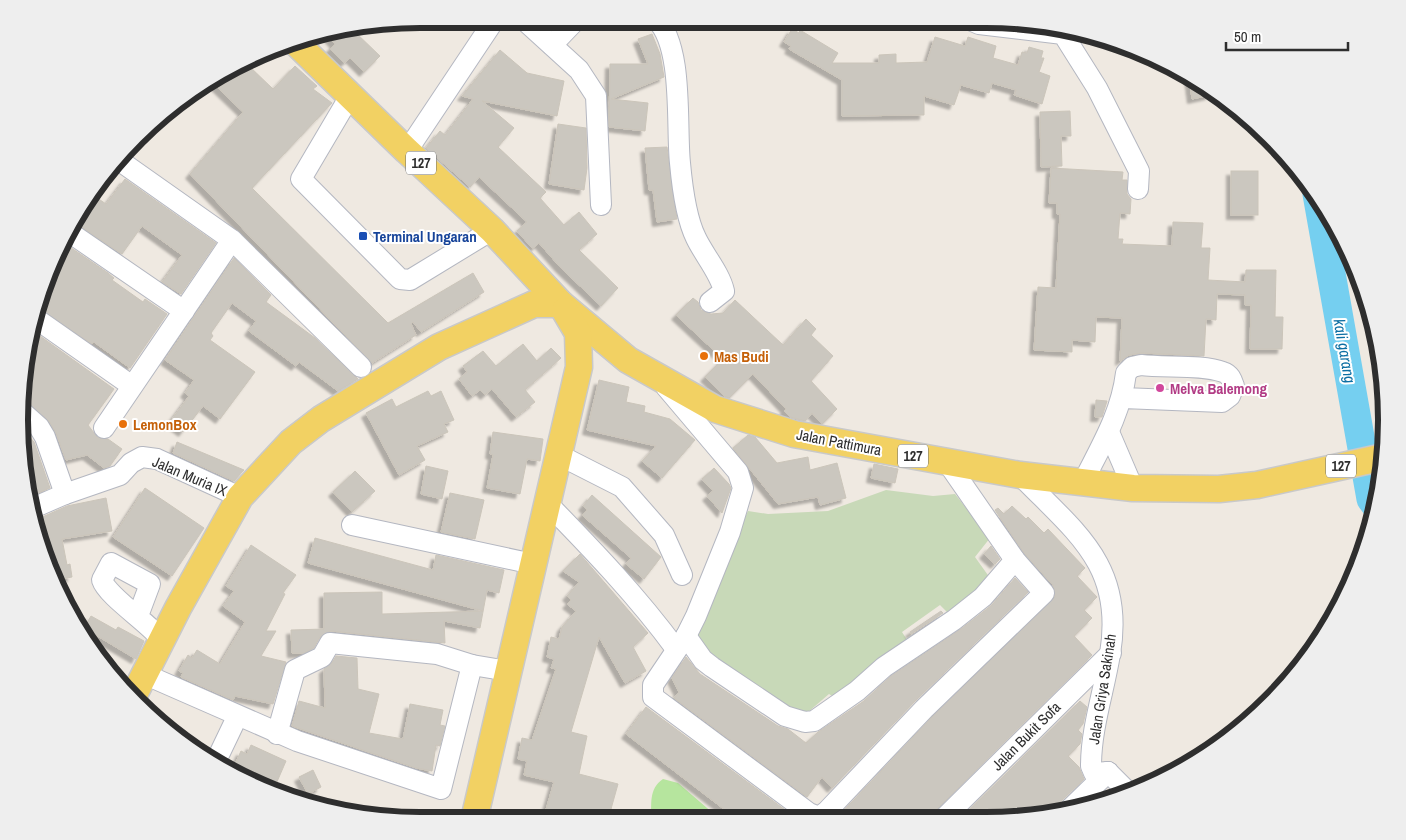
<svg xmlns="http://www.w3.org/2000/svg" width="1406" height="840" font-family="'Archivo Narrow',sans-serif">
<style>
.green{fill:#b6e59e}
.cemetery{fill:#c8d9b8}
.lines{fill:none;stroke-linecap:round;stroke-linejoin:round}
.river{stroke:#75cff0;stroke-width:29}
.building{fill:#cbc7bf;stroke:#cbc5ba;filter:url(#shadow)}
.minor-casing{stroke:#b4b7c1;stroke-width:22}
.major-casing{stroke:#c9c9c9;stroke-width:29}
.minor{stroke:#fff;stroke-width:20}
.major{stroke:#f2d163;stroke-width:26}
.transit-dot{fill:#1a4fb4;stroke:#fff;stroke-width:2}
.food-dot{fill:#e8710a;stroke:#fff;stroke-width:2}
.hotel-dot{fill:#d1479c;stroke:#fff;stroke-width:2}
.labels{text-anchor:middle;dominant-baseline:central;stroke-width:4;stroke-linejoin:round;paint-order:stroke}
.shield{fill:#fff;stroke:#6d6d6d;stroke-width:1}
.shield-label{font-size:14px;font-weight:bold;fill:#2e2e2e}
.transit-label{font-size:15px;font-weight:bold;fill:#164399;stroke:#fff;text-anchor:start}
.food-label{font-size:15px;font-weight:bold;fill:#c56008;stroke:#fff;text-anchor:start}
.hotel-label{font-size:15px;font-weight:bold;fill:#b23c85;stroke:#fff;text-anchor:start}
.street-label{font-size:15px;fill:#2e2e2e;stroke:#fff}
.water-label{font-size:16px;font-style:italic;fill:#0d6fa3;stroke:#fff}
.rim{fill:none;stroke:#2e2e2e;stroke-width:6}
</style>
<defs>
<filter id="shadow"><feDropShadow dx="-4.5" dy="4.5" stdDeviation="1" flood-color="#0004"/></filter>
</defs>
<rect width="100%" height="100%" fill="#efe9e1"/>
<path class="green" d="M663,779L678,783L721,820H651C652,805 648,789 663,779Z"/>
<path class="cemetery" d="M886,490L933,496L955,494L990,538L975,557L990,578L949,614L940,605L902,632L909,643L837,699L829,694L807,713L787,715L715,659L696,639L713,586L748,511L768,514L828,511Z"/>
<g class="lines">
<path class="river" d="M1317,194L1371,499L1377,507"/>
</g>
<g class="building">
<path d="M792,29L799,33L800,30L838,53L832,63H879V55L896,54V63L927,62L935,37L965,46L968,37L996,46L993,58L1018,65L1022,52L1027,53L1029,47L1043,51L1041,58H1044L1039,72L1050,76L1042,104L1014,95L1016,90L992,83L989,93L961,85L954,105L924,96V115L842,116V80L789,49L791,46L784,42Z"/>
<path d="M353,30L380,56L364,72L350,58L344,63L330,49L335,44L326,34Z"/>
<path d="M652,34L660,54L664,77L611,99L648,103L645,131L609,127L610,64H648L638,39Z"/>
<path d="M500,50L527,73L564,81L557,116L482,101L514,128L498,147L546,192L540,198L564,225L579,212L597,234L579,250L618,288L601,306L560,267L539,243L533,249L517,231L527,222L479,177L470,187L426,148L440,131L445,135L473,99L462,96Z"/>
<path d="M247,64L273,89L295,66L317,86L313,89L332,103L252,188L388,323L473,273L484,292L421,332L413,322L411,324L416,335L372,363L190,174L243,112L212,82Z"/>
<path d="M1189,76L1208,86L1210,95L1192,99Z"/>
<path d="M1070,111L1071,136H1061L1062,166L1041,167L1040,112Z"/>
<path d="M558,124L586,128L587,168L584,190L549,184Z"/>
<path d="M667,147L677,219L657,222L653,190H649L645,148Z"/>
<path d="M1051,168L1123,172L1122,180H1127V194L1131,199L1130,214L1120,213L1118,239H1123L1122,244L1172,246L1173,222L1203,223L1201,248H1210L1208,280L1245,282L1246,270H1276L1275,317H1283L1282,349H1250L1251,305H1245V295L1217,294L1216,320L1206,319L1204,356L1142,353L1129,355L1120,361L1122,318L1096,317L1095,342L1072,340V352L1034,350L1038,287L1056,288L1060,214H1057V203H1049Z"/>
<rect x="1231" y="171" width="27" height="44"/>
<path d="M125,179L216,243L181,294L162,282L182,255L142,226L122,254L74,222L90,193L106,204Z"/>
<path d="M64,243L108,273L114,278L112,280L143,302L145,299L167,314L130,368L94,342L92,344L37,307L40,291Z"/>
<path d="M234,258L271,295L266,302L315,338L358,379L338,391L299,362L296,366L249,331L256,321L232,303L211,333L213,336L210,340L255,372L220,419L203,406L183,432L170,422L189,396L185,393L194,380L165,360Z"/>
<path d="M693,298L698,302L701,310L711,314L723,313L735,300L783,345L806,319L816,329L811,335L833,356L811,381L837,409L822,424L812,413L805,421L790,417L784,411L786,409L753,374L729,398L724,396L705,377L723,359L676,315Z"/>
<path d="M33,331L114,389L88,425L97,437L108,439L122,449L110,466L104,468L87,455L66,460L56,433L49,421L22,398Z"/>
<path d="M523,344L537,361L551,348L561,358L525,390L535,402L516,417L492,389L485,395L480,390L472,396L459,379L467,372L463,366L483,351L496,366Z"/>
<path d="M599,380L629,387L626,402L645,406L644,412L670,419L695,440L662,478L642,461L656,446L587,430Z"/>
<path d="M428,391L431,396L441,391L454,420L444,424L448,432L417,446L425,460L399,475L366,413L392,399L396,407Z"/>
<path d="M1096,400L1107,401L1102,417H1095Z"/>
<path d="M20,426L34,442L50,488L31,496Z"/>
<path d="M493,432L543,439L540,461L527,459L520,494L487,488L493,455L490,454Z"/>
<path d="M748,435L755,437L777,463L808,457L810,470L837,463L846,498L820,505L818,497L778,504L733,448Z"/>
<path d="M177,442L244,470L234,481L173,453Z"/>
<path d="M874,464L898,469L895,483L871,478Z"/>
<path d="M426,466L448,471L442,499L421,494Z"/>
<path d="M714,468L729,484L731,488L722,513L707,496L713,491L702,479Z"/>
<path d="M355,471L375,491L352,512L333,492Z"/>
<path d="M145,488L204,528L172,576L113,537Z"/>
<path d="M450,493L484,500L475,539L441,532Z"/>
<path d="M592,495L661,557L644,579L626,564L631,558L582,515L587,510L583,506Z"/>
<path d="M106,498L112,531L62,539L67,565L70,564L72,577L57,580L40,549L44,548L38,519L67,506Z"/>
<path d="M1012,506L1026,519L1028,517L1044,533L1048,529L1085,568L1077,576L1097,597L1084,610L1092,618L1074,636L1092,655L934,812L930,820H835L932,717L1055,597L1053,585L1024,553L995,510L998,508L1004,514Z"/>
<path d="M315,538L433,570L436,555L504,570L499,593L487,590L480,628L444,621L445,643L331,631L320,637L314,648L304,653H292L291,630L324,629V593L382,592V614L483,611L308,563Z"/>
<path d="M251,545L296,575L283,593L285,594L266,631H276L261,656L286,662L273,704L235,696L233,700L181,677L183,673L179,671L188,655L192,658L197,650L220,664L245,622L223,606L234,591L226,586Z"/>
<path d="M991,546L1000,559L995,564L984,554Z"/>
<path d="M580,554L648,633L633,647L646,671L625,683L599,637L571,732L587,736L579,774L618,784L611,809L637,817V820H543L554,782L524,775L527,761L518,759L522,738L532,740L556,669L551,668L554,659L547,657L551,637L559,639L562,627L576,611L567,604L571,600L567,596L579,582L563,571Z"/>
<path d="M1015,578L1028,592L916,700L832,788L822,777L807,797L674,698L679,692L672,678L686,657L700,674L778,726L788,729L806,743L818,732L864,701L891,676L961,629L992,605Z"/>
<path d="M941,611L943,613L911,634L910,632Z"/>
<path d="M91,616L116,630L118,627L144,641L136,659L84,628Z"/>
<path d="M336,656L357,658L358,689L379,694L369,733L403,739L410,704L443,710L440,725L445,726L440,746L436,745L432,771L416,768L292,726L299,701L325,708L324,669L332,663Z"/>
<path d="M1080,701L1087,707L1083,724L1078,730L1082,734L1080,744L1068,756L1079,767L1084,779L1060,802L1056,813L1013,820H959Z"/>
<path d="M646,707L792,815L788,820H738L626,734Z"/>
<path d="M251,745L286,761L273,791L232,771L241,751L247,754Z"/>
<path d="M313,770L321,787L308,794L299,777Z"/>
<path d="M1105,792L1111,799L1088,808Z"/>
</g>
<g class="lines">
<g class="minor-casing">
<g id="minor">
<path d="M523,19L579,70L596,96L601,205"/>
<path d="M656,19C684,46 676,127 680,163C682,185 686,218 696,238C704,255 720,273 724,291L710,302"/>
<path d="M970,20L979,24L1063,34L1097,88L1139,171L1138,189"/>
<path d="M552,45L577,19"/>
<path d="M350,96L301,179L400,279L410,280L492,230"/>
<path d="M407,151L495,19"/>
<path d="M120,161L232,240L361,367"/>
<path d="M69,232L184,311"/>
<path d="M35,318L132,386"/>
<path d="M666,387L738,472L743,488L730,532L696,616L686,636L653,685V697L809,813L819,817L827,811L924,709L1044,593L1015,560L947,462"/>
<path d="M20,410L39,427L45,437L65,494"/>
<path d="M104,428L232,240"/>
<path d="M1109,432L1133,488"/>
<path d="M559,455L622,487L664,535L682,575"/>
<path d="M1020,475C1075,532 1125,565 1110,654C1104,691 1091,728 1091,766L1094,773L1108,772"/>
<path d="M1083,482C1101,446 1121,414 1126,373L1132,367L1141,365C1164,368 1202,364 1223,372C1230,374 1232,380 1234,386L1230,396L1222,402L1123,398"/>
<path d="M546,502C592,549 637,596 676,649"/>
<path d="M33,508L65,494L120,475L131,463L142,457L157,459L240,497"/>
<path d="M352,525L533,564"/>
<path d="M138,616L150,584L111,563L102,580C107,596 149,623 162,640"/>
<path d="M686,636L703,660L712,667L785,716L805,722L814,721L857,691L884,667L954,620L983,597L1015,560"/>
<path d="M144,674L297,741L441,789L472,665"/>
<path d="M277,734L295,670L322,657L330,643L437,654L472,665L508,671"/>
<path d="M215,763L237,717"/>
<path d="M1108,772L1128,792"/>
<path d="M1068,811L1108,772"/>
<path d="M942,820L1111,653"/>
</g>
</g>
<g class="major-casing">
<g id="major">
<path d="M293,40L407,151L492,230L561,304L628,360L715,409L794,434L1020,475L1133,488L1219,489L1257,485L1384,457"/>
<path d="M134,695L178,608L240,497L291,442L321,419L439,347L534,304H561"/>
<path d="M474,820L579,367L578,333L565,311"/>
</g>
</g>
<use href="#minor" class="minor"/>
<use href="#major" class="major"/>
</g>
<rect class="transit-dot" x="358" y="231" width="10" height="10" rx="2.5"/>
<g class="food-dot">
<circle cx="704" cy="356" r="5"/>
<circle cx="123" cy="424" r="5"/>
</g>
<circle class="hotel-dot" cx="1160" cy="388" r="5"/>
<g class="labels">
<g class="shield">
<rect x="406" y="151.5" width="30" height="23" rx="4"/>
<rect x="898" y="444.5" width="30" height="23" rx="4"/>
<rect x="1326" y="454.5" width="30" height="23" rx="4"/>
</g>
<g class="shield-label">
<text x="421" y="163">127</text>
<text x="913" y="456">127</text>
<text x="1341" y="466">127</text>
</g>
<g class="transit-label">
<text x="373" y="236">Terminal Ungaran</text>
</g>
<g class="food-label">
<text x="714" y="356">Mas Budi</text>
<text x="133" y="424">LemonBox</text>
</g>
<g class="hotel-label">
<text x="1170" y="388">Melva Balemong</text>
</g>
<g class="street-label">
<text transform="translate(839 442) rotate(11)">Jalan Pattimura</text>
<text transform="translate(190 476) rotate(23)">Jalan Muria IX</text>
<text transform="translate(1102 689) rotate(-81)">Jalan Griya Sakinah</text>
<text transform="translate(1026 736) rotate(-45)">Jalan Bukit Sofa</text>
</g>
<g class="water-label">
<text transform="translate(1345 351) rotate(80)">kali garang</text>
</g>
</g>
<path d="M0 0H1406V840H0ZM420 28H986A392 392 0 0 1 1378 420V420A392 392 0 0 1 986 812H420A392 392 0 0 1 28 420V420A392 392 0 0 1 420 28Z" fill="#eee" fill-rule="evenodd"/>
<path class="rim" d="M420 28H986A392 392 0 0 1 1378 420V420A392 392 0 0 1 986 812H420A392 392 0 0 1 28 420V420A392 392 0 0 1 420 28Z"/>
<path d="M1226 42v8h122v-8" fill="none" stroke="#2e2e2e" stroke-width="2.5"/>
<text x="1234" y="42" font-size="15" fill="#2e2e2e" stroke="#ffffff" stroke-width="4" paint-order="stroke">50 m</text>
</svg>
